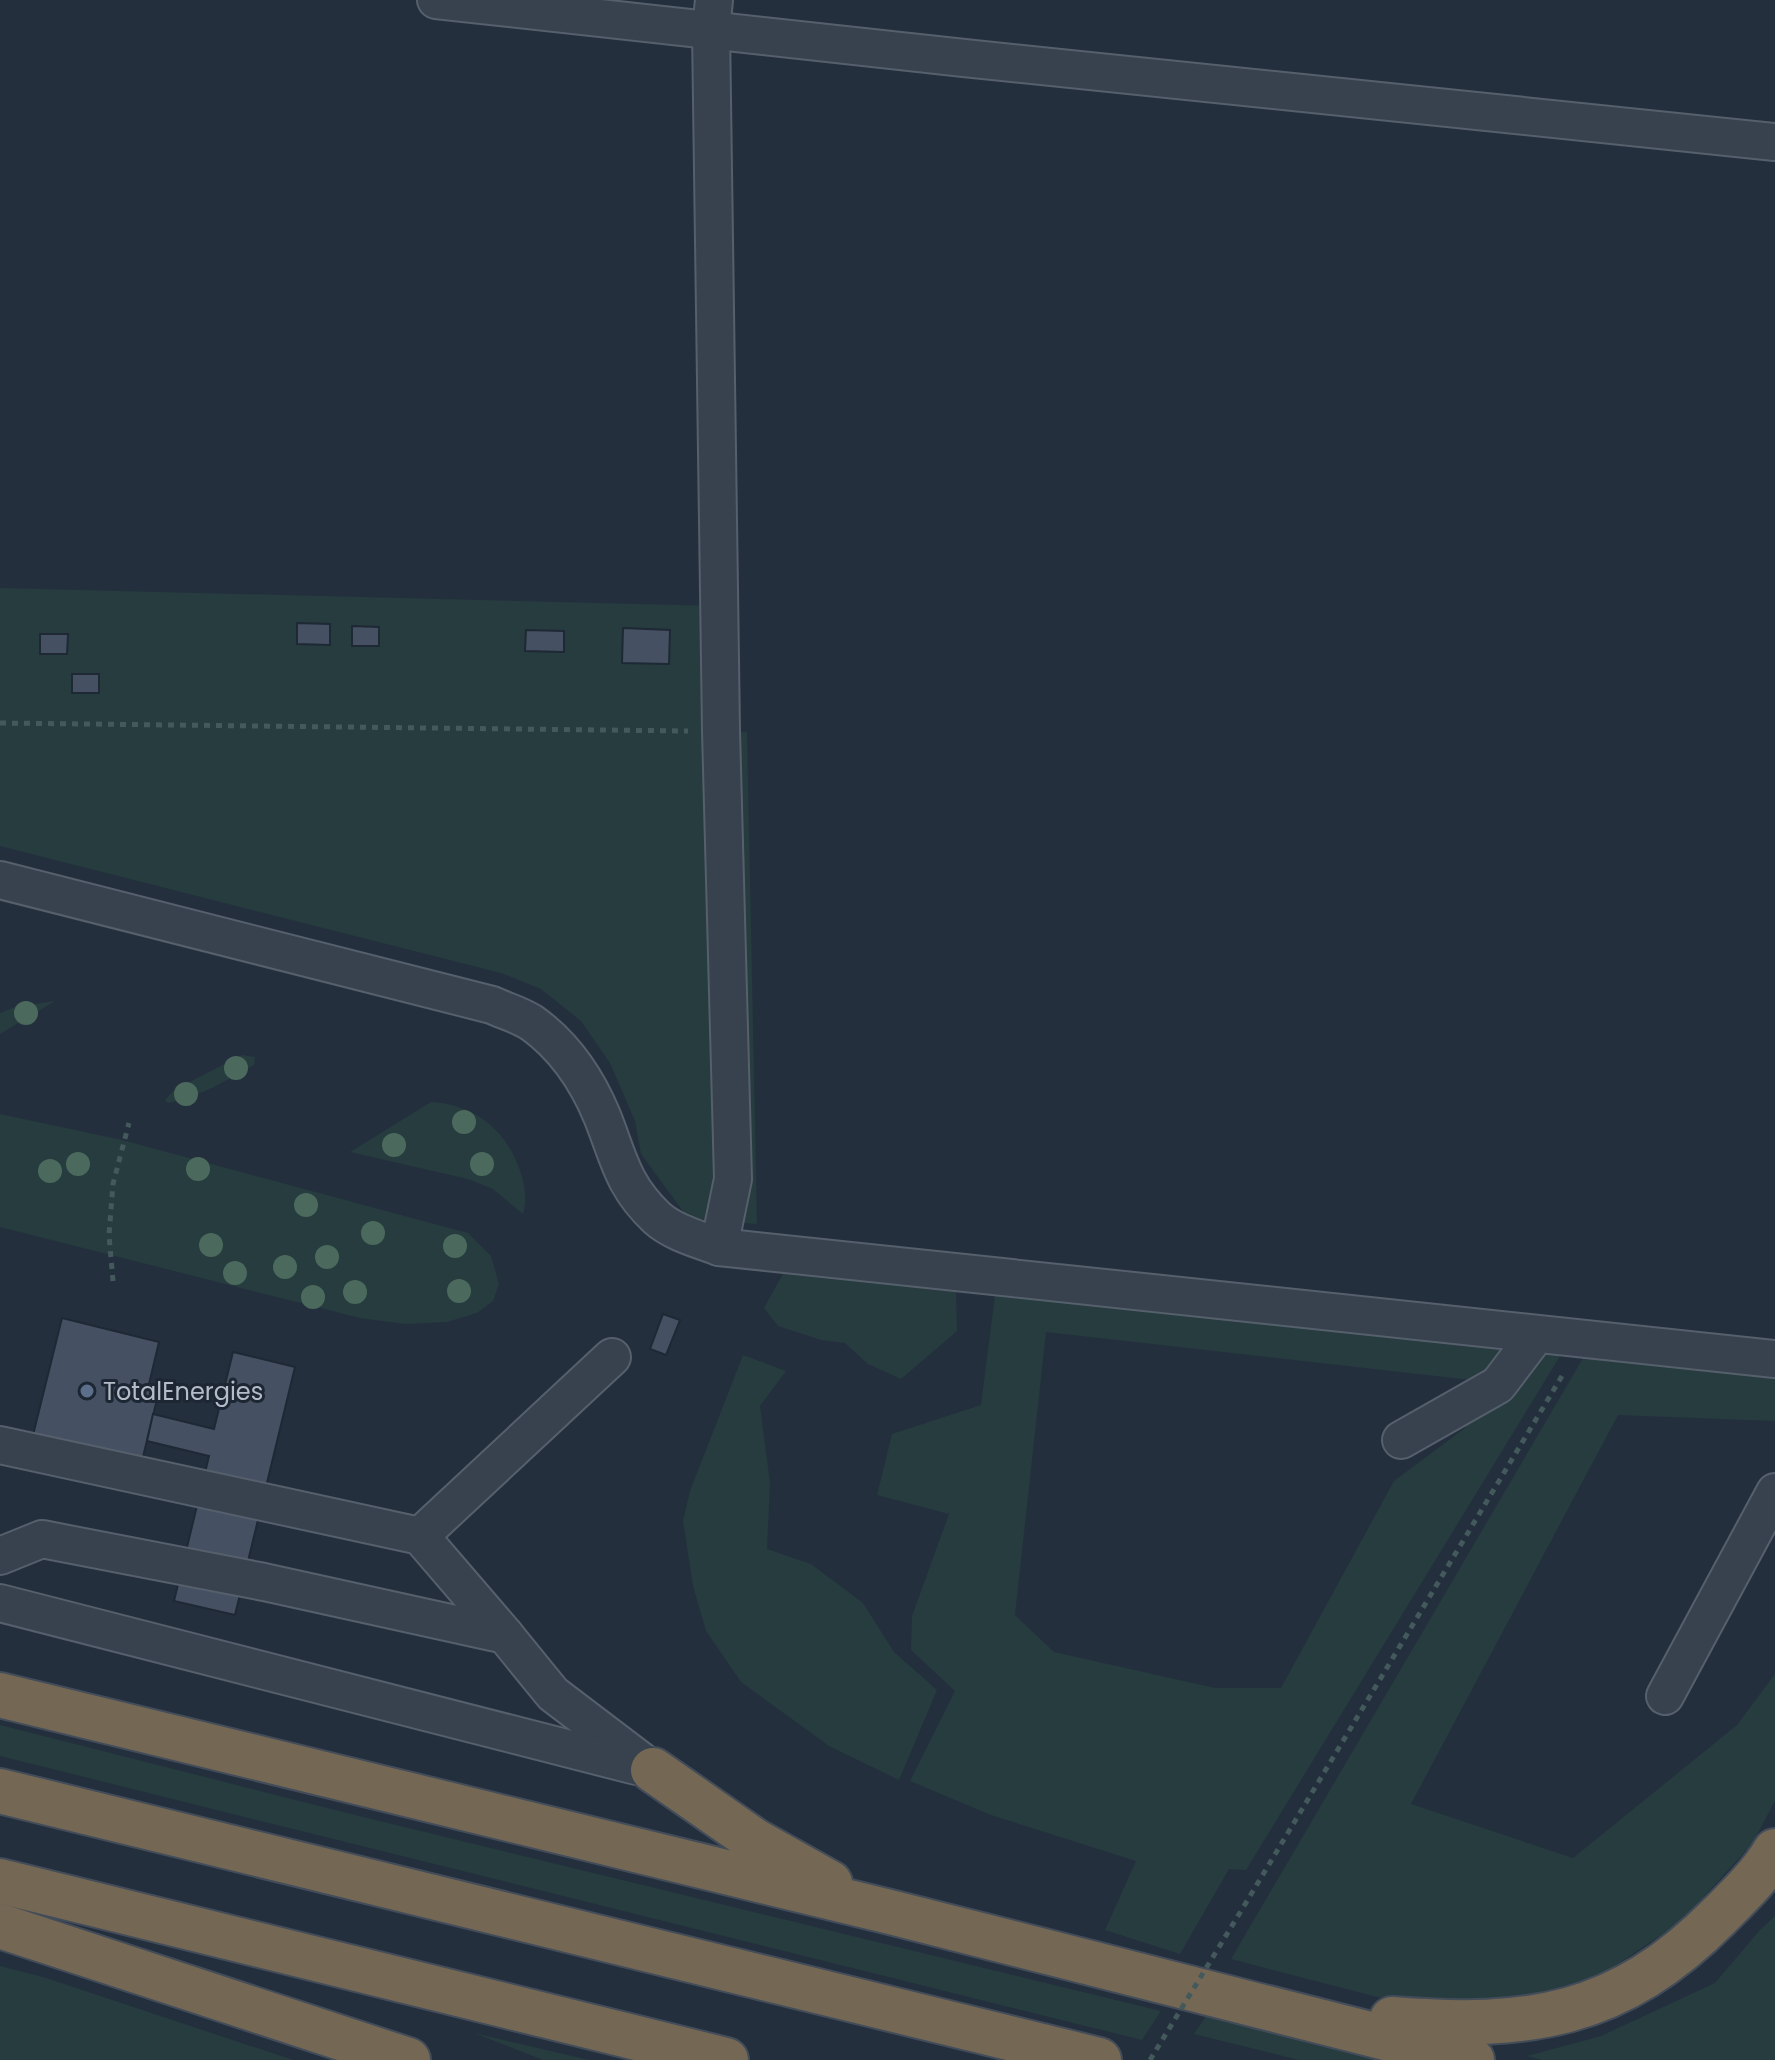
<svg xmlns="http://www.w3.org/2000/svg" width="1775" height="2060" font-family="Poppins,sans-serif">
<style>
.green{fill:#263c3f;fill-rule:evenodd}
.building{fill:#455162;stroke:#1f2835;stroke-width:2}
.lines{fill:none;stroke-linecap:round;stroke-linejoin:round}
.minor-casing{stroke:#565f6c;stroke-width:40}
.highway-casing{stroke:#434c59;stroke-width:48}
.path{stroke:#44595c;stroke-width:5;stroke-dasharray:6 6;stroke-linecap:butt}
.minor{stroke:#38414e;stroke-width:36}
.highway{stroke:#746855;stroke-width:44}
.path-bridge{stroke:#44595c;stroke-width:5;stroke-dasharray:6 6;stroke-linecap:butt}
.tree{fill:#4b6a5d}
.service-dot{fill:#5c6f8a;stroke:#1d2633;stroke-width:3}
.labels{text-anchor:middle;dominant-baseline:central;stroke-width:6;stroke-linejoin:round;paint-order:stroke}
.poi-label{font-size:24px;fill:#b4bcc9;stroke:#1d2633;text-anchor:start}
</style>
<rect width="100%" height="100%" fill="#242f3e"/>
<g class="green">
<path d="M0,588L718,606L721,731L747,732L757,1224L688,1218L641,1154L635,1121L610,1063L581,1021L541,989L501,973L0,846Z"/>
<path d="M55,1001L0,1034V1013L15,1007Z"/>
<path d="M242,1055L255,1057L254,1065C227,1080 200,1097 168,1103L165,1100L174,1090Z"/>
<path d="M431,1102C472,1104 503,1127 518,1165C524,1181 528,1197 523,1214L493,1189L468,1179L350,1152Z"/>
<path d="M0,1114L122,1140L468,1233L491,1256L499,1284L493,1301L477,1313L447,1322L405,1324L360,1318L0,1227Z"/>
<path d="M783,1274L956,1292L957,1331L901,1379L868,1364L845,1343L821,1340L778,1326L764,1308Z"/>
<path d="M995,1295L1565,1348L1246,1870L1229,1869L1180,1954L1105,1930L1136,1861L991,1815L910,1781L955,1691L911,1650L912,1616L949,1514L877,1495L892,1434L981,1405ZM1046,1332L1471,1380L1465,1428L1394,1481L1281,1688H1215L1054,1652L1015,1615Z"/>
<path d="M1586,1353L1775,1371V1421L1618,1415L1411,1804L1573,1858L1737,1725L1775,1674V1801L1752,1844L1681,1922L1571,1995L1427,2010L1231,1959Z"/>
<path d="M743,1355L786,1371L760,1406L770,1483L767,1549L811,1564L863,1603L894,1652L937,1690L899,1780L829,1746L741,1682L706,1631L693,1586L683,1521L690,1491Z"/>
<path d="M0,1725L355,1815L1161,2011L1142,2040L0,1756Z"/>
<path d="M1775,1916V2060H1542L1527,2056L1601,2036L1715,1983L1760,1930Z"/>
<path d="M0,1966L43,1977L293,2060H0Z"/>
<path d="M1212,2007L1418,2060H1299L1194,2034Z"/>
<path d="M474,2033L589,2060H543Z"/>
</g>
<g class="building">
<path d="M297,623L330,624V645L297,644Z"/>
<path d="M352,626L379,627V646H352Z"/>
<path d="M623,628L670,630L669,664L622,663Z"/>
<path d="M526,630L564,631V652L525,651Z"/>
<path d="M40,634H68L67,654H40Z"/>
<rect x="72" y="674" width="27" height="19"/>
<path d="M663,1314L680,1320L666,1355L650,1349Z"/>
<path d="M62,1318L159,1342L149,1384L160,1387L142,1461L33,1435Z"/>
<path d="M233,1352L295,1367L235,1615L174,1601L209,1456L147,1441L153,1414L214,1429Z"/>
</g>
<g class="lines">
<g class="minor-casing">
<g id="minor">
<path d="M436,0L964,58L1775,142"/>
<path d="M714,0L711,30L721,731L733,1179L719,1247"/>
<path d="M0,880L492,1005C505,1011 520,1015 532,1023C564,1046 587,1080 602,1116C619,1158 622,1185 657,1218C674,1233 698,1239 719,1247L1775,1359"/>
<path d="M1401,1440L1498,1385L1536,1335"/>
<path d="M0,1445L420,1536L505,1635"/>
<path d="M420,1536L612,1357"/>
<path d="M0,1556L42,1539L264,1582L505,1635L553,1694L653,1770"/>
<path d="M0,1603L636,1766"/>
<path d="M1665,1696L1775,1492"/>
</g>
</g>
<g class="highway-casing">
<g id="highway">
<path d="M0,1695L890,1912L1472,2060"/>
<path d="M653,1770L755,1841L830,1883"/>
<path d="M0,1791L1099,2060"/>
<path d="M0,1881L726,2060"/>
<path d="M0,1926L408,2060"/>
<path d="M1392,2019C1529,2030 1619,2017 1719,1916C1739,1896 1760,1876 1775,1851"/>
</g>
</g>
<g class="path">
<path d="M0,723L688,731"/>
<path d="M113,1281L109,1235L113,1184L129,1123"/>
<path d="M1244,1906L1565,1371"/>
</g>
<use href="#minor" class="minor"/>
<use href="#highway" class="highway"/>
<path class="path-bridge" d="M1150,2060L1244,1906"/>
</g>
<g class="tree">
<circle cx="26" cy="1013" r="12"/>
<circle cx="236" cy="1068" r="12"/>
<circle cx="186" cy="1094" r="12"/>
<circle cx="464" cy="1122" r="12"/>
<circle cx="394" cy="1145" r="12"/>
<circle cx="78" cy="1164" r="12"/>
<circle cx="482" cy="1164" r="12"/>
<circle cx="198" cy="1169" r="12"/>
<circle cx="50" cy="1171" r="12"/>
<circle cx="306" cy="1205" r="12"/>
<circle cx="373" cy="1233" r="12"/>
<circle cx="211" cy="1245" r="12"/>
<circle cx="455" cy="1246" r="12"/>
<circle cx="327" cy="1257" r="12"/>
<circle cx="285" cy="1267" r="12"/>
<circle cx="235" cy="1273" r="12"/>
<circle cx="459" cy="1291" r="12"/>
<circle cx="355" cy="1292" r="12"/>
<circle cx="313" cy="1297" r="12"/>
</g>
<circle class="service-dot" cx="87" cy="1391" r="8"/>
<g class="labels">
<g class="poi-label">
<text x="103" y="1391">TotalEnergies</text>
</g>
</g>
</svg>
